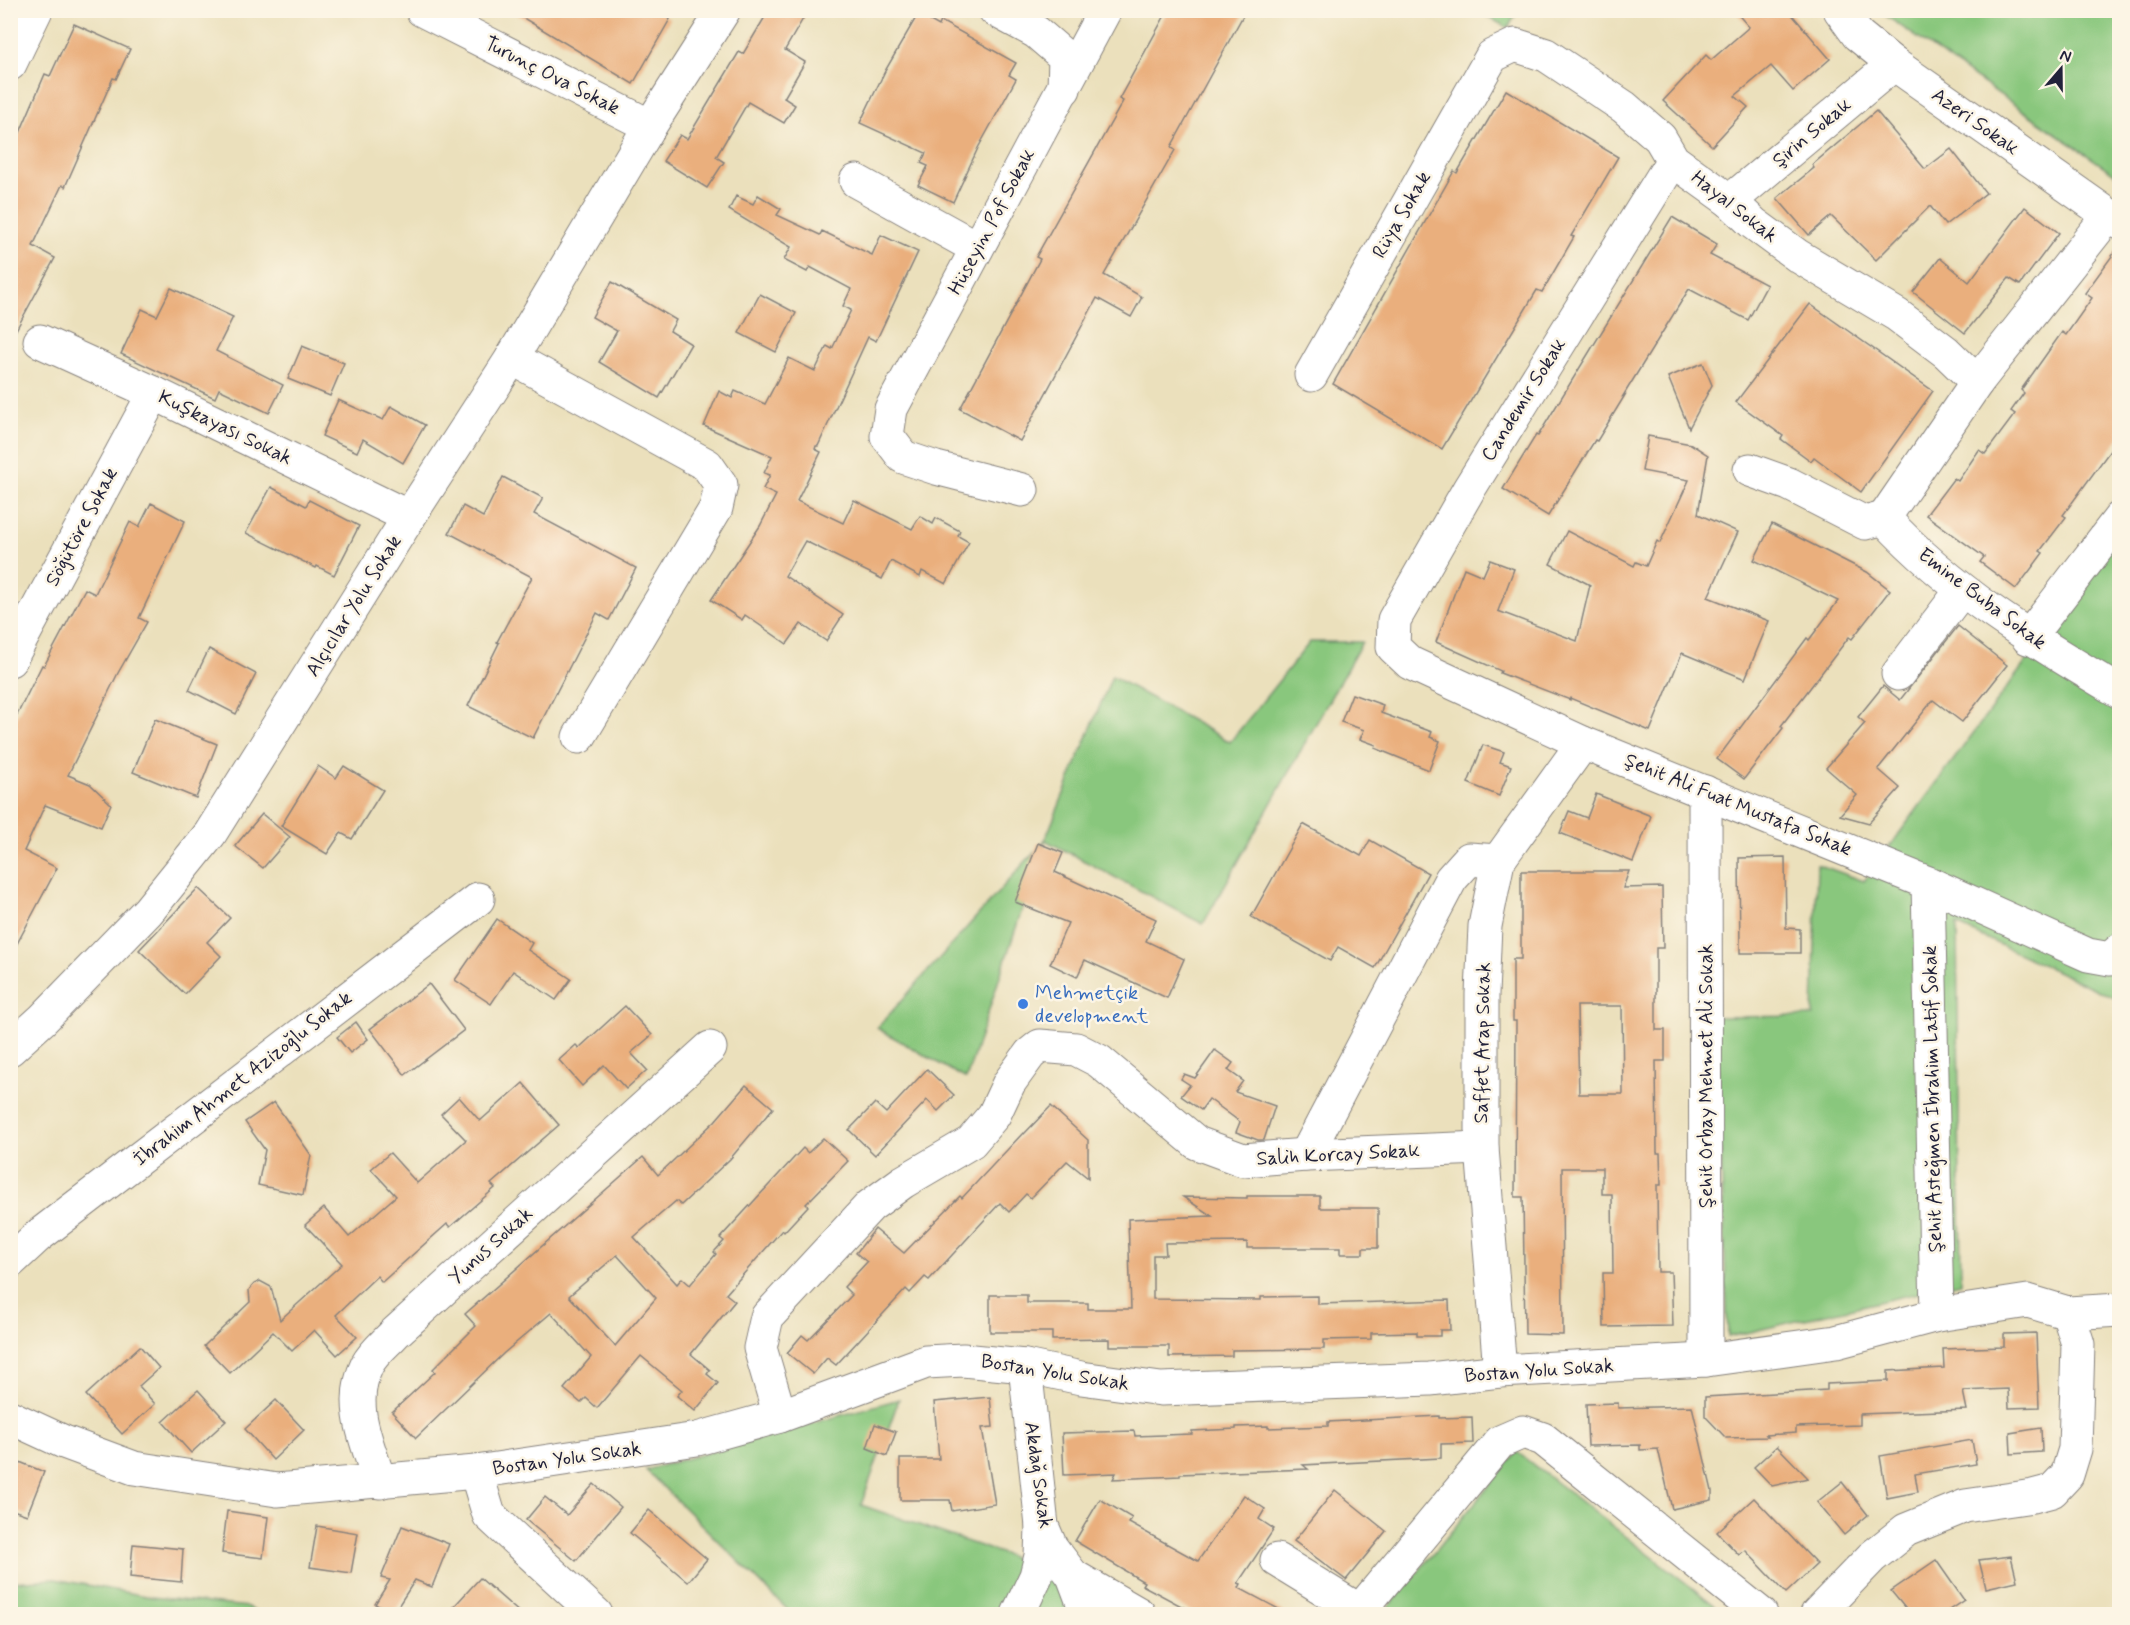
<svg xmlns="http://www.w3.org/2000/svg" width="2130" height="1625" font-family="Mynerve,sans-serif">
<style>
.green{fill:#89c77d;stroke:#56745c;stroke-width:1.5}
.building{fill:#eaaf7d;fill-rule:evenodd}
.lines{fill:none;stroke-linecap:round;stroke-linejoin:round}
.minor-casing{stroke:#86817c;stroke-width:35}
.minor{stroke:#fff;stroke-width:33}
.shop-dot{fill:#3f7fe0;stroke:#fcf5e5;stroke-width:2}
.labels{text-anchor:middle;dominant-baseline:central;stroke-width:5;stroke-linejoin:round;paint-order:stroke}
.street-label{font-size:20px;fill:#22223b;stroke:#fcf5e5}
.shop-label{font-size:20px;fill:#366cbe;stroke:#fcf5e5;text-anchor:start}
</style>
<rect width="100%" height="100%" fill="#fcf5e5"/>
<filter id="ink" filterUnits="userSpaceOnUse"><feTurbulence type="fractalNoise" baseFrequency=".0167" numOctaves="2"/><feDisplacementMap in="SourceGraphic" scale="12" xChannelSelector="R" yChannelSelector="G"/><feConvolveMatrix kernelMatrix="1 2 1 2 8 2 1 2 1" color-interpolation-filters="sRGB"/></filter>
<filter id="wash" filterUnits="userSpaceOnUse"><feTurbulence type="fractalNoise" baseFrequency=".008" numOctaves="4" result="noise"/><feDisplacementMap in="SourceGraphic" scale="24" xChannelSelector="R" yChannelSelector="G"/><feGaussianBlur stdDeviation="1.35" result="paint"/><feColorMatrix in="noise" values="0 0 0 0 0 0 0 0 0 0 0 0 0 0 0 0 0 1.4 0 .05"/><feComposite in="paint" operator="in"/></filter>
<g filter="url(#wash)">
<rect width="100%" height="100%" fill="#ebe0bc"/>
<g class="green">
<path d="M1477,11H1518L1508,28Z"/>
<path d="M1879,11H2119V177Z"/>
<path d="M2119,536V1000L1957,925L1961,1283L1728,1337L1716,1017L1813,1016L1817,864L1864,881Z"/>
<path d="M1310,642H1362L1203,924L1045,840L966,1079L877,1028L1045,840L1112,676L1230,742Z"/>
<path d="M899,1399L861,1505L1009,1556L1121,1614H792L646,1470Z"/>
<path d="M1517,1452L1726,1614H1383Z"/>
<path d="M55,1579L151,1597L248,1607L262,1614H11V1582Z"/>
</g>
<g id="blocks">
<g class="building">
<path d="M510,10H655L670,19L633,84Z"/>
<path d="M769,10H808L785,50L805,62L784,98L795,105L784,123L748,102L716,157L724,162L707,188L663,161L680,135L687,139L739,52L743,54Z"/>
<path d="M1168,10H1246L1171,147L1175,150L1104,275L1142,297L1131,317L1097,298L1020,441L960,409L1040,259L1036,257L1123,101L1119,99Z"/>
<path d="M1734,10H1788L1830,59L1793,91L1771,66L1735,96L1748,107L1712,146L1663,101L1706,55L1711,60L1749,27Z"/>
<path d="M918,14L939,26L941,21L1016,63L1009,75L1016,79L978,148L953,202L918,185L928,166L921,163L926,153L860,123L885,71Z"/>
<path d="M74,24L130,49L116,79L113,78L65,187L62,185L33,246L55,258L10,341V156L45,74L50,76Z"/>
<path d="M1506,90L1618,157L1571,236L1574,237L1542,292L1537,290L1442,449L1333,384L1454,171L1457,173Z"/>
<path d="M1876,111L1925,169L1951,149L1986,193L1945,225L1930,206L1876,260L1831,216L1809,235L1777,198L1814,168L1812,165Z"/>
<path d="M758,195L781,209L777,215L820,235L822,231L872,255L881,235L918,252L876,341L868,337L818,446H816L815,449L821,452L797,501L843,523L854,500L912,529L920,516L933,524L936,518L960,531L958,536L969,542L946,584L922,571L920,577L891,561L882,579L805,541L785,576L843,615L826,641L801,624L787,644L745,615L742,620L711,600L760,526L776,495L763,489L770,475L764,473L772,456L704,426L719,391L732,398L735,391L765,404L789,358L815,371L827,346L832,349L851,310L843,306L851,289L810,267L807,272L784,260L791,247L729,210L736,196L753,204Z"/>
<path d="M2025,207L2059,233L2020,285L2009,278L1965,333L1913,292L1940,258L1969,282Z"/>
<path d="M1672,217L1717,244L1710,255L1767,285L1748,320L1689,289L1623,396L1625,395L1597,441L1595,440L1548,516L1503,489L1536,435L1538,436Z"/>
<path d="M2120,245V437L2063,515L2066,517L2040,551L2043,553L2016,589L1980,562L1984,557L1926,515L1954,478L1958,481L1979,450L1985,454L2015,414L2011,411L2024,393L2021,390L2062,332L2066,335L2092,298L2085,293Z"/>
<path d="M612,282L676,320L670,331L691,344L659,398L599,362L617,331L592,317Z"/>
<path d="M171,288L233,317L216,351L283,385L269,413L219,389L215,398L121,354L142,309L157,316Z"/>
<path d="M760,294L796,313L776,352L739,333Z"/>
<path d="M1810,304L1933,391L1861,492L1814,457L1811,461L1781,439L1783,436L1736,402Z"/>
<path d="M302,346L344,363L330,396L288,379Z"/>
<path d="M1703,363L1712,385L1689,428L1668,377Z"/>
<path d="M338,400L383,420L391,406L425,425L403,463L363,439L357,452L322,436Z"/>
<path d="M1648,436L1691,444L1708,455L1698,514L1738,532L1708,597L1769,621L1745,679L1682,653L1650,731L1570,698V700L1500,673L1501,671L1436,642L1464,568L1483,576L1490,560L1514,569L1498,611L1577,641L1590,585L1550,564L1567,531L1634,566L1636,562L1646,566L1657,541L1660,543L1689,480L1642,471Z"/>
<path d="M503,477L543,498L534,514L636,568L609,620L597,613L533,738L468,706L499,643L497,642L532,577L449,533L463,506L483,517Z"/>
<path d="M271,487L306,506L309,500L359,526L334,575L317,566L316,568L246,533Z"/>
<path d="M151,503L185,521L139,618L147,622L118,673L68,775L90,784L111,804L101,827L45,805L24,851L57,868L10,957V729L42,665L44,666L85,589L95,594L130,522L139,527Z"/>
<path d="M1772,524L1867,572L1890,590L1852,639L1849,637L1781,726L1783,728L1744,779L1717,759L1807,638L1809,640L1838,601L1754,560Z"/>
<path d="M1958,626L2007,665L1962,722L1933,700L1878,769L1900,788L1869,823L1840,815L1857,795L1826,768L1865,723L1858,717L1883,686L1900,700Z"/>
<path d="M209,649L256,674L236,714L189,690Z"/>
<path d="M1352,694L1383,705L1381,713L1432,732L1430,737L1440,741L1429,770L1375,748L1376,745L1360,739L1364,730L1341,722Z"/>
<path d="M155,719L217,744L196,798L133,772Z"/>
<path d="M1483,745L1504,752L1500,762L1511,766L1499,796L1468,783Z"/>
<path d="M318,766L336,778L344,766L383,790L352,839L341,833L327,854L281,826Z"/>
<path d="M1596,794L1651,816L1633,862L1560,833L1569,811L1587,818Z"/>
<path d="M262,814L290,837L263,868L235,846Z"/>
<path d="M1303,824L1361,856L1370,840L1428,873L1375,968L1338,947L1330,961L1251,917Z"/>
<path d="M1038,843L1063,853L1055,872L1156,919L1146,941L1184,959L1167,998L1085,960L1077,977L1050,964L1068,923L1015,902Z"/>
<path d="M1785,857L1786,928L1800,929V953H1740L1739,858Z"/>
<path d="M1521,871H1629L1623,888L1662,887L1663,948H1656V1030H1665V1061H1656L1657,1153H1660L1661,1185H1657L1658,1272H1671L1673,1326L1604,1327L1603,1273H1613L1612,1194H1602V1168H1562L1563,1335L1525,1334L1523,1197H1515L1516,1021H1513V959H1521ZM1577,1006H1622L1623,1094H1579Z"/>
<path d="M198,888L230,918L207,942L221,956L185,994L139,950Z"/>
<path d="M497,919L532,943L528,950L571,979L556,1000L513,971L491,1004L455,980Z"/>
<path d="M429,984L464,1030L405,1075L370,1029Z"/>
<path d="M625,1006L652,1035L631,1053L647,1070L626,1089L604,1065L582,1086L559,1060L576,1045L579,1048Z"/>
<path d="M356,1022L368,1039L350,1053L337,1037Z"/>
<path d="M1215,1050L1233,1063L1228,1070L1243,1081L1235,1092L1275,1106L1264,1140H1258L1236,1132L1240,1122L1209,1099L1201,1110L1181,1096L1190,1085L1181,1079L1184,1074L1195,1078Z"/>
<path d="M927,1069L954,1095L938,1111L927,1100L875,1155L849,1130L875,1103L886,1113Z"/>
<path d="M523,1083L559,1125L491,1184L495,1188L450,1227L447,1224L382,1282L377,1276L336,1315L357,1337L337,1355L314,1330L292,1351L273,1332L230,1373L204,1346L250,1302L249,1290L254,1284L260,1281L271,1287L280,1320L342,1264L305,1225L324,1208L349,1237L396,1196L371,1169L390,1153L417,1183L466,1140L441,1114L459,1097L480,1121Z"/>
<path d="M746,1085L773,1108L730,1159L681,1205L676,1201L634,1237L677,1284L682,1278L690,1285L716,1254L714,1252L724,1241L720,1238L803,1148L808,1153L823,1138L848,1161L806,1204L808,1206L784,1232L782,1230L726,1294L735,1301L691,1354L710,1370L707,1374L718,1383L695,1411L677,1396L682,1390L641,1356L597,1408L586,1398L581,1403L564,1389L591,1357L551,1313L504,1353L416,1438L392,1412L435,1372L433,1369L476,1326L465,1314L643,1157L658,1175L715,1121ZM617,1255L656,1298L615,1346L569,1296Z"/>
<path d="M274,1102L311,1155L303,1195L258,1185L265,1150L245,1122Z"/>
<path d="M1051,1106L1088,1140V1178L1067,1161L1031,1198L1026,1194L1009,1212L1000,1203L929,1280L925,1277L910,1293L906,1289L836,1365L827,1358L813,1374L787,1353L802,1335L808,1340L852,1295L844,1287L867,1262L856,1253L875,1229L904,1253L960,1196L962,1198L1023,1133L1024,1134Z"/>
<path d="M1247,1196H1320V1208H1378V1248H1363V1254H1340V1248H1247V1242L1165,1243L1166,1255H1153V1299L1261,1300V1297L1318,1296V1304L1449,1300L1450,1330H1440V1336H1417V1332L1371,1333V1339L1324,1340V1349L1232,1350V1356L1169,1357V1346H1109V1339L1052,1340V1332H990V1295H1027V1303H1088V1309H1131L1128,1219L1212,1216L1183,1197L1247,1198Z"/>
<path d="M2036,1333L2039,1407L2009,1408L2008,1389L1963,1391L1967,1410L1860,1414V1425L1796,1427V1433L1766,1435L1768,1437L1726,1438L1705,1416V1397L1827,1390V1384L1888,1381V1371L1944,1368L1943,1349L2004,1347V1334Z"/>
<path d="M140,1346L159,1368L139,1386L155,1404L122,1434L86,1395Z"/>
<path d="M198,1390L226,1421L191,1453L163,1422Z"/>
<path d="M990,1397L993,1427L982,1428L995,1504L952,1511L950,1500H900V1459H939L934,1402Z"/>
<path d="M276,1400L304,1430L273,1460L245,1429Z"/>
<path d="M1618,1403V1408L1692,1406L1712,1491V1500L1672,1509L1658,1449L1640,1450V1445L1588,1446L1586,1404Z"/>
<path d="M1439,1416V1418L1472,1417L1473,1443L1441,1444V1458L1303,1465L1308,1469L1180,1474V1476L1113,1479L1116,1473L1064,1475L1062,1433L1134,1431L1135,1436L1192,1434V1431L1236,1429V1427L1268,1426V1428L1328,1426V1422Z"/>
<path d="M875,1424L896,1432L887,1456L867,1448Z"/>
<path d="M2041,1428L2042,1452L2011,1454L2010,1433Z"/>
<path d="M1972,1440L1976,1464L1915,1474L1918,1492L1887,1498L1880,1456Z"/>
<path d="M1777,1446L1808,1478L1772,1486L1754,1467Z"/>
<path d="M10,1458L44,1472L27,1515L10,1509Z"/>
<path d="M1842,1482L1868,1515L1844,1535L1817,1502Z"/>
<path d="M594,1484L621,1507L576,1561L526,1520L545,1497L567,1515Z"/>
<path d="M1335,1490L1386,1531L1346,1580L1294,1541Z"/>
<path d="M1244,1495L1265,1509L1259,1519L1274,1529L1238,1583L1241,1584L1239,1588L1288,1614H1196L1142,1585L1144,1582L1075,1541L1100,1499L1132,1518L1129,1523L1198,1561Z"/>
<path d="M1754,1498L1817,1564L1786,1593L1745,1550L1739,1555L1717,1532Z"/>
<path d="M649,1510L707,1559L688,1582L630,1533Z"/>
<path d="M227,1511L268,1517L263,1558L222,1553Z"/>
<path d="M317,1526L358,1533L351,1573L310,1567Z"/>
<path d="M402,1526L449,1544L432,1587L415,1580L393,1614L375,1604L390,1580L381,1578Z"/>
<path d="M133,1544L183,1549L181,1582L130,1577Z"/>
<path d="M2011,1556L2017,1581L1986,1588L1979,1560Z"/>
<path d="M1936,1560L1964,1600L1943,1614H1910L1891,1591Z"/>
<path d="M480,1578L521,1614H447Z"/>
</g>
</g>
</g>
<g filter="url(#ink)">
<use href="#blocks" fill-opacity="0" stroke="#86817c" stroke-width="1.5"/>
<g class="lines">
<g class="minor-casing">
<g id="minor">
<path d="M422,10L650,126"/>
<path d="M995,10L1036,32L1065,57L1064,89"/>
<path d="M1840,10L1858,35L1894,64L2120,223"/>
<path d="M10,64L36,10"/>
<path d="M1673,160L1469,489L1394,620L1393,647L1410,663L1583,743L1928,883L2088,955L2110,959L2120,950"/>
<path d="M856,181L977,248"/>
<path d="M1730,201L1894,64"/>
<path d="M40,341L154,393L409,517"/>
<path d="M512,358L707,465L721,485L716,508L579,737"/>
<path d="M1311,375L1492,56L1515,45L1546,55L1624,107L1660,138L1673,160L1730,201L1753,223L1798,256L1897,315L1946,352L1977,382"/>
<path d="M1750,470L1789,484L1865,523L1884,518"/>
<path d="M1022,490L936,468L903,457L887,436L891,409L1105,10"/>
<path d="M1884,518L1977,382L2108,216"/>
<path d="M1884,518C1952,592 2034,641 2120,692"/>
<path d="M2028,638L2120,518"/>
<path d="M10,660L154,393"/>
<path d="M1898,674L1962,590"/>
<path d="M1705,792L1706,1360"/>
<path d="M1928,883L1937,1315"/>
<path d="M10,1049L43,1019L148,911L210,834L409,517L512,358L650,126L724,10"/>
<path d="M1306,1155L1451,879L1469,859L1498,861"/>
<path d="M10,1262L38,1236L478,899"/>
<path d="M1025,1366L1042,1526L1051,1547L1073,1576L1085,1608L1090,1614"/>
<path d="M1500,1371L1482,1148V994L1485,926L1498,861L1583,743"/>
<path d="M780,1416L760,1348L767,1317L870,1206L903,1182L971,1142L994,1115L1009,1083L1030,1054L1040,1046L1076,1049L1099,1061L1197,1143L1243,1160L1306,1155L1482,1148"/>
<path d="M10,1417L64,1442L134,1468L277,1490L476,1472L697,1439L780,1416L926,1362L963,1360L1025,1366L1081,1378L1161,1389L1430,1379L1500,1371L1706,1360L1836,1342L1937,1315L2028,1301L2068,1313L2120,1310"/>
<path d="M476,1472L489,1515L596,1614"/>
<path d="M380,1482C367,1443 348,1404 367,1365C373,1353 387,1342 395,1333L710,1048"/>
<path d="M1277,1560L1360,1611"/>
<path d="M1073,1576L1139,1614"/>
<path d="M1018,1614L1036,1576L1041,1556L1042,1526"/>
<path d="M1357,1614L1500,1442L1523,1432L1543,1439L1761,1614"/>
<path d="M1817,1614L1872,1557L1906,1530L1965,1506L2033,1496L2052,1491L2067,1475L2075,1449L2078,1344L2068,1313"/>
</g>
</g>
<use href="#minor" class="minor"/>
</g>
</g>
<circle class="shop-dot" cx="1023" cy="1004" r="6"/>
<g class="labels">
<g class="street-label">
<text transform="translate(552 76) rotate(27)">Turunç Ova Sokak</text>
<text transform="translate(1975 122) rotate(35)">Azeri Sokak</text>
<text transform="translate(1812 133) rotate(-40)">Şirin Sokak</text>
<text transform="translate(1734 207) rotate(38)">Hayal Sokak</text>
<text transform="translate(1402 215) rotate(-60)">Rüya Sokak</text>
<text transform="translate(992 222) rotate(-62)">Hüseyin Pof Sokak</text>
<text transform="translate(1524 400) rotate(-58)">Candemir Sokak</text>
<text transform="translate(225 428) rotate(26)">Kuşkayası Sokak</text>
<text transform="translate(82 527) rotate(-62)">Söğütöre Sokak</text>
<text transform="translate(1982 599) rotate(37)">Emine Buba Sokak</text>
<text transform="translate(354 606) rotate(-58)">Alçıcılar Yolu Sokak</text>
<text transform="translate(1738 805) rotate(22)">Şehit Ali Fuat Mustafa Sokak</text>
<text transform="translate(1483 1043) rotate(-89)">Saffet Arap Sokak</text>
<text transform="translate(1706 1076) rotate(-90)">Şehit Orbay Mehmet Ali Sokak</text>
<text transform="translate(243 1079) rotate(-38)">İbrahim Ahmet Azizoğlu Sokak</text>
<text transform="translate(1933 1099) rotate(-91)">Şehit Asteğmen İbrahim Latif Sokak</text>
<text transform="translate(1338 1155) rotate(-3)">Salih Korcay Sokak</text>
<text transform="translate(491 1246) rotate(-42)">Yunus Sokak</text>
<text transform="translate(1539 1371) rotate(-4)">Bostan Yolu Sokak</text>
<text transform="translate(1055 1373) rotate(9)">Bostan Yolu Sokak</text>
<text transform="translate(567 1459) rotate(-8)">Bostan Yolu Sokak</text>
<text transform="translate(1038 1475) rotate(82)">Akdağ Sokak</text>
</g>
<g class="shop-label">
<text x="1035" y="993">Mehmetçik<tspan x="1035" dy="23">development</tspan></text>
</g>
</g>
<rect width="2130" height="1625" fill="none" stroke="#fcf5e5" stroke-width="36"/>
<g transform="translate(2061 69) rotate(20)" stroke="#fcf5e5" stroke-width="4.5" paint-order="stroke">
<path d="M0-4.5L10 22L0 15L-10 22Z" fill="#22223b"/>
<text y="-9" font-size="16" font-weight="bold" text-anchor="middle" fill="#22223b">N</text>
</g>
</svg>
